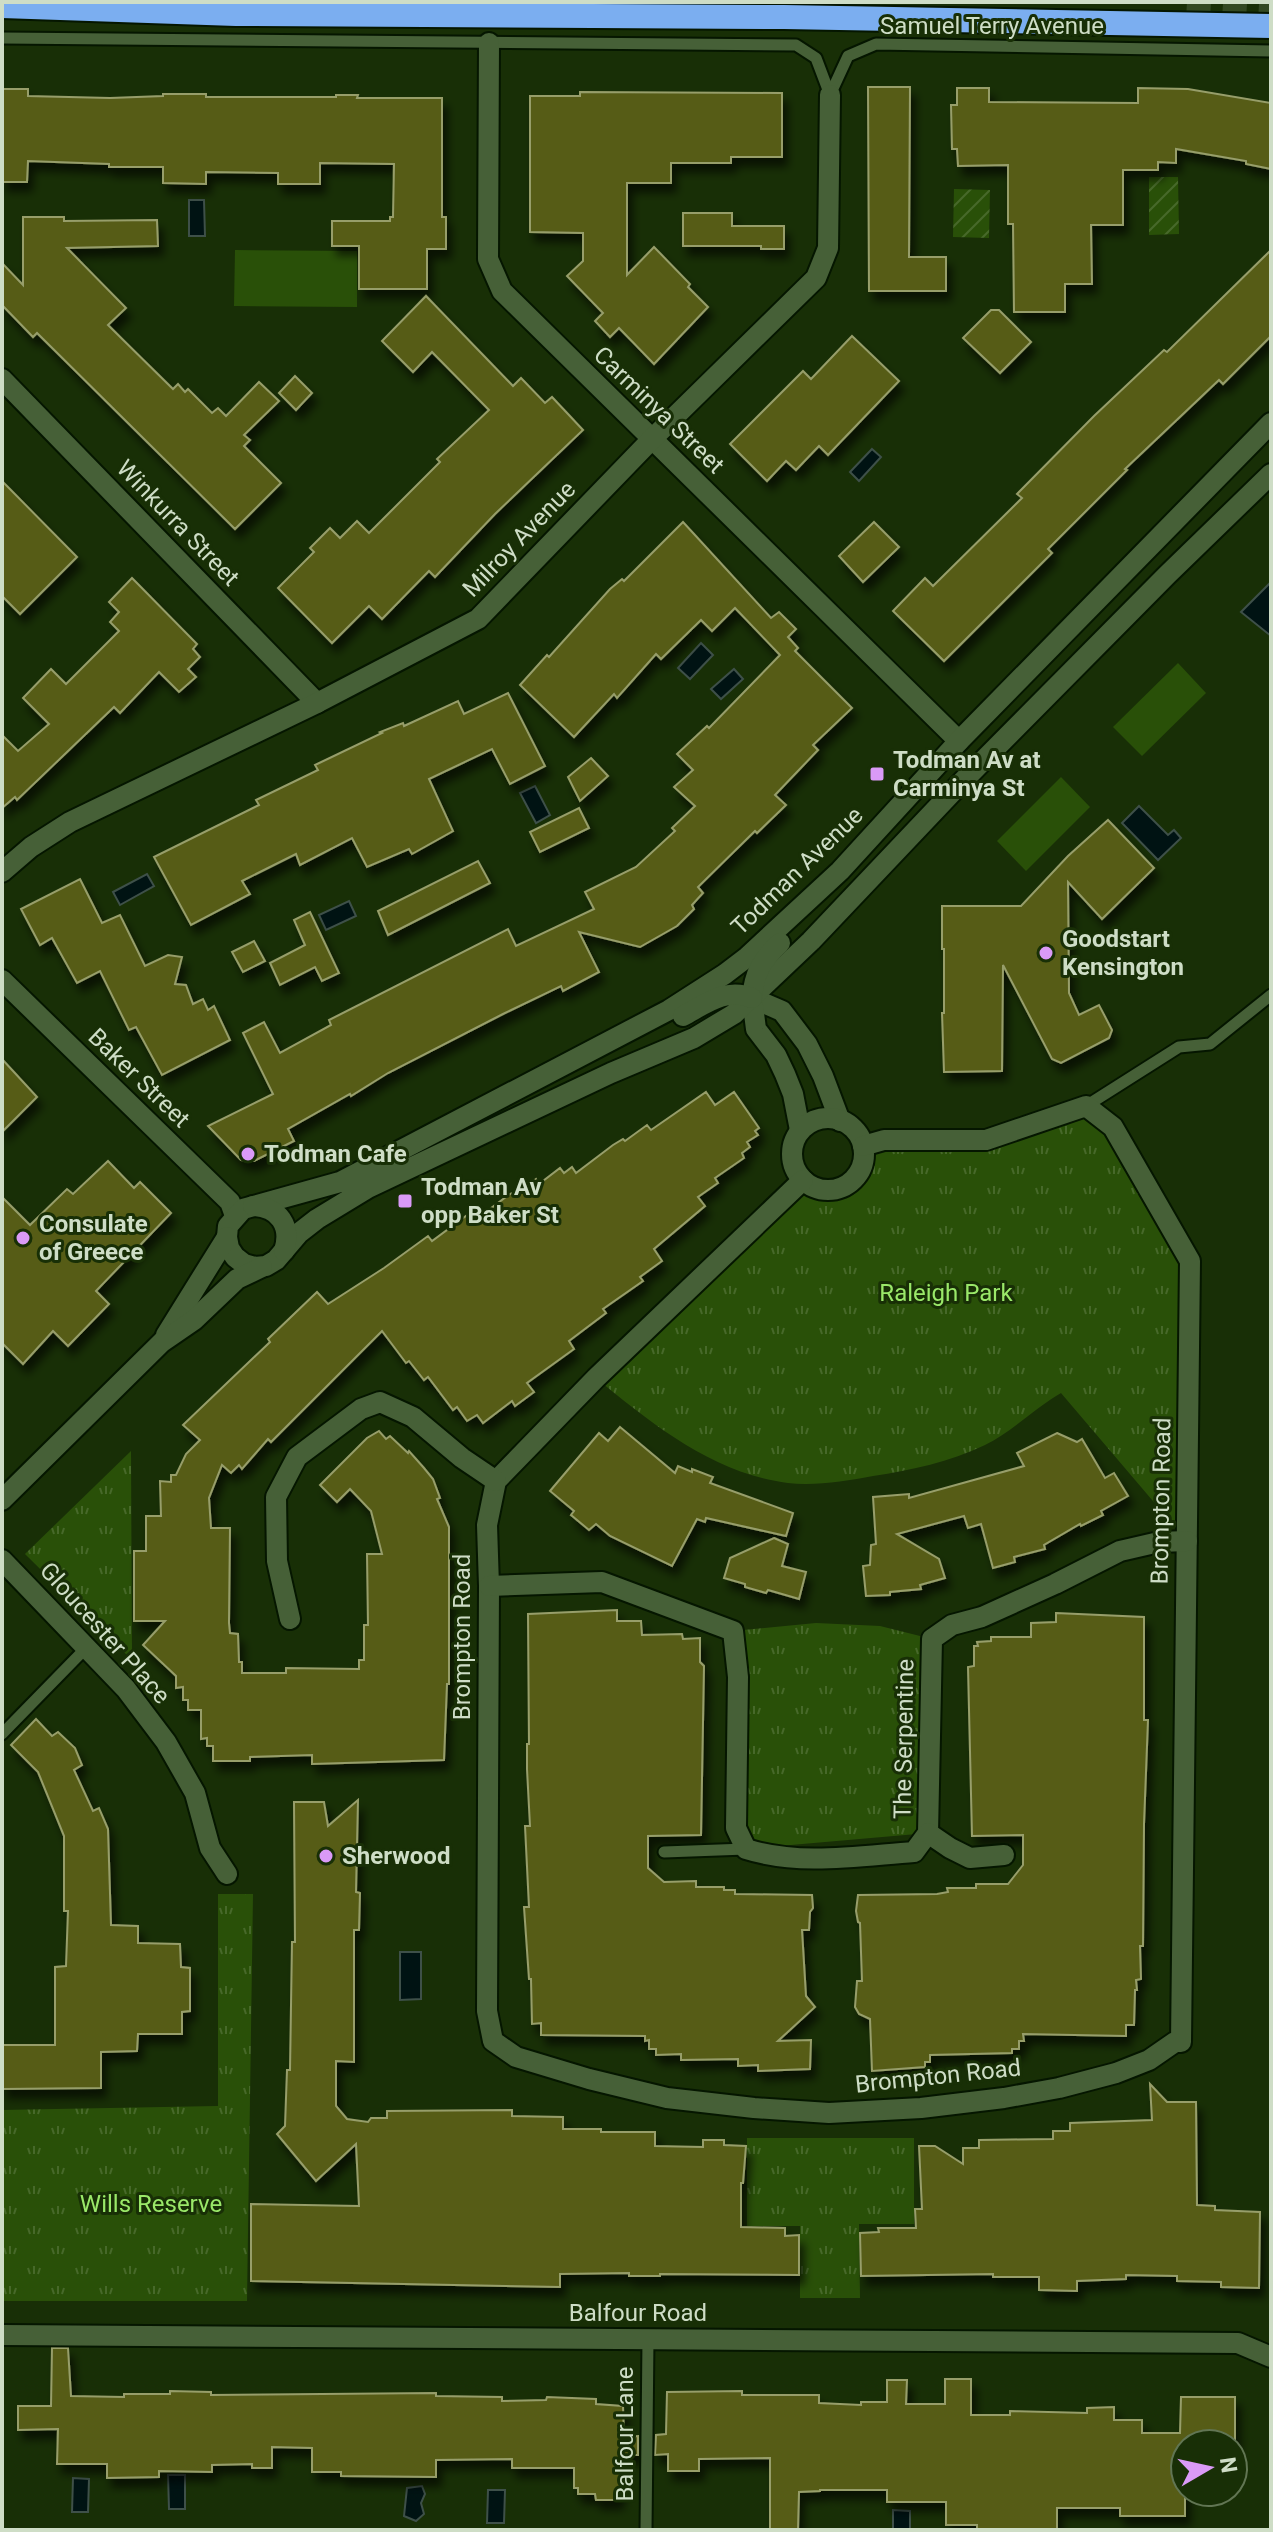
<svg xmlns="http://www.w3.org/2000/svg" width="1273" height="2532" font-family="Roboto,sans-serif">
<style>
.grass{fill:#295008}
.park{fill:url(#park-tufts)}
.garden{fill:url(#garden-furrows)}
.water{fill:#001313;stroke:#3e5049;stroke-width:2}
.building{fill:#565c19;stroke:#979e6b;stroke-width:2;filter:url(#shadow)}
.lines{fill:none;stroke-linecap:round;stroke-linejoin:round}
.motorway-tunnel{stroke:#334923;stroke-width:24;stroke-dasharray:24 12;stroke-linecap:butt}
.service-casing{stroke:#051600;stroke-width:15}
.minor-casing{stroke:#051600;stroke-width:24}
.tertiary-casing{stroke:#051600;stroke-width:24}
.secondary-casing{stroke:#051600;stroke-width:24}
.motorway-casing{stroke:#051600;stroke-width:28}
.service{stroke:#466037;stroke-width:11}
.minor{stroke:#466037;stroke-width:20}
.tertiary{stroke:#466037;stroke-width:20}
.secondary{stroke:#466037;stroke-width:20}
.motorway{stroke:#7baef0;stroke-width:24}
.poi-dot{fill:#da9af7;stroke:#182f06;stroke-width:3}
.labels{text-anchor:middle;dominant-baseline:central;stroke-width:6;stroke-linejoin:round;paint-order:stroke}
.street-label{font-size:24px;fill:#ceddc6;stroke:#182f06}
.poi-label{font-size:24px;font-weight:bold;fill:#ceddc6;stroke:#182f06;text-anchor:start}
.park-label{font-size:24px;fill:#9ae869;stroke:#182f06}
</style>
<defs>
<pattern id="park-tufts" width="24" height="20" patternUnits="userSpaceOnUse" patternTransform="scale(2)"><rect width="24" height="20" fill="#295008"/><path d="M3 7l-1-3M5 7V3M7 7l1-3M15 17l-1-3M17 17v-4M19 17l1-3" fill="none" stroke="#47692a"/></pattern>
<pattern id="garden-furrows" width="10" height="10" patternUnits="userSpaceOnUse" patternTransform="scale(2)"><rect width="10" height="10" fill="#295008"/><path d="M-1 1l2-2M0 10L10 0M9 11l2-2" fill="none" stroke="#47692a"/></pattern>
<filter id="shadow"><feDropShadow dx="5" dy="9" stdDeviation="4" flood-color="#0009"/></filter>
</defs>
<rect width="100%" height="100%" fill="#182f06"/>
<g class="grass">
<path d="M235,250L357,251V307L234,306Z"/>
<path d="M1178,663L1206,693L1142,756L1113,727Z"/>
<path d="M1061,777L1090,807L1026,871L997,841Z"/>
</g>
<g class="park">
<path d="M1086,1106L1113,1127L1190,1261L1187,1541L1061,1393C1035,1408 1012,1432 985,1445C949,1462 912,1470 873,1476C846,1481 815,1486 788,1483C714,1474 652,1424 596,1378L803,1180C834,1200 865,1185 863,1146L986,1140Z"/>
<path d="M131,1451L132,1660L25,1554Z"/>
<path d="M816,1623L880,1626L932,1639L928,1833L746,1849L733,1631Z"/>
<path d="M218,1894H253L247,2301H2V2110L218,2106Z"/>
<path d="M747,2138H914V2224H859L860,2298H800V2226H747Z"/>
</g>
<g class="garden">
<path d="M1149,177H1178L1179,234L1149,235Z"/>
<path d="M954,189L990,190L989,238L953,237Z"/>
</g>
<g class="water">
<path d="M189,200H204L205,236H189Z"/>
<path d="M872,449L881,457L859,481L850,472Z"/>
<path d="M1271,582V636L1241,612Z"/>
<path d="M701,643L713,655L690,679L678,668Z"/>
<path d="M734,669L743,679L721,699L711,689Z"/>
<path d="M535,786L550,815L536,823L520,793Z"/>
<path d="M1139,806L1168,835L1174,830L1181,838L1158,860L1122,823Z"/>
<path d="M147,874L154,886L120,905L113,892Z"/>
<path d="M349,901L356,916L326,930L319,915Z"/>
<path d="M400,1952H421V1999L400,2000Z"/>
<path d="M168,2475H185V2509H169Z"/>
<path d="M73,2478L89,2479L88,2512H72Z"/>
<path d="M422,2486L425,2494L421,2503L424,2514L416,2521L404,2516L407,2488Z"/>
<path d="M488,2490H505L504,2523H487Z"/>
<path d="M893,2510L910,2511V2530H893Z"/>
</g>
<g class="building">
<path d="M868,87H910L909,257H946V291H869Z"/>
<path d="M957,88H989V102L1138,103V88L1188,89L1271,103V169L1246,164V161L1176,149V163L1158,162V170H1123V225H1091L1092,284H1065V312H1014L1013,224H1008V165L958,166L957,149H952L951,105H957Z"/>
<path d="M2,89H28V96L110,98L163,96V94H206V97H336V95H358L357,98H442V217H446V249H427V289H359V246H332V221H390V217H393L394,164L320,163V184H278V173L206,172V184L163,183V167H109V164L28,161L27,182H2Z"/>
<path d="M580,92L782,93V157H731V163H671V183H627V275L654,247L690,284L688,287L708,307L654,364L619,328L610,337L595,321L603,313L567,276L583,261V233L530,232V96H580Z"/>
<path d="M683,213H732V226H784V249H761V246H683Z"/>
<path d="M23,217H64V221L157,220L158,246L67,248L126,308L108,325L173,389L178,384L185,392L188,389L212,413L218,408L226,416L259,382L279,401L244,435L250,440L244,446L281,483L235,529L37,333L33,337L2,305V263L23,285Z"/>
<path d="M1271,250V336L1223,384L1219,380L1125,469L1127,470L1048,549L1052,553L944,661L893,611L925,578L933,586L1022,498L1017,494L1094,416L1164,350L1167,352Z"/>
<path d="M426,296L513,386L521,378L545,403L552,397L583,430L495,514L435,577L429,571L382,619L369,606L332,643L278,588L314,552L310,548L330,528L340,538L357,521L369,533L440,462L437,459L489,410L432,352L413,372L382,341Z"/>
<path d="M991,310H999L1031,342L1000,373L963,338Z"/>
<path d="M852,336L899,381L828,455L819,446L796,470L786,461L767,481L730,444L803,371L811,379Z"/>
<path d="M295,376L312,393L296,410L279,393Z"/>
<path d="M2,481L77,557L20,614L2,596Z"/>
<path d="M683,522L771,618L779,612L796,629L788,637L798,648L795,651L852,708L813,745L818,750L775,795L786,805L757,833L755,831L698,887L703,893L692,905L694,909L677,926L640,947L579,932L599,972L563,991L561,986L503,1014L388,1073L351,1096L350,1094L288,1129L294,1141L254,1161L241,1160L208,1126L273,1094L243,1033L264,1022L280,1053L331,1025L329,1020L508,929L516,946L594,909L585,892L636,867L675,831L672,828L695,806L674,787L693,770L677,754L707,726L709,728L780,655L735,608L712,631L701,620L661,659L656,654L617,698L614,694L574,737L520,685L547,655L549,657L610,589L622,579L624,581Z"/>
<path d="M874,522L899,547L863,582L839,556Z"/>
<path d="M132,578L197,644L193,649L200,657L188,669L196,677L179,692L159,672L120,713L114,707L17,800L15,797L2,808V735L18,751L49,724L23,698L51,669L66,684L119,631L110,622L119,612L109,602Z"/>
<path d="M508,693L545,766L510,784L492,749L429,779L453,831L412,854L409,849L367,867L352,838L300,865L296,854L242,881L250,894L191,925L154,857L259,805L256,800L318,770L315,765L382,733L380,732L403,723L404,726L458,701L464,714Z"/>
<path d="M591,758L608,776L580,801L568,777Z"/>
<path d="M579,808L589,828L540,852L530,832Z"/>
<path d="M1108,820L1154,868L1102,919L1068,882L1069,993L1079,1015L1099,1005L1112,1030L1109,1038L1061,1063L1052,1059L1003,965L1002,1071L944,1072L942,1013H944V949H942V906H1021L1068,856Z"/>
<path d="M478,861L490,883L388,935L378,911Z"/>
<path d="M80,879L102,923L120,915L145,966L168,955L182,957L175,984L186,985L193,1004L203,999L208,1010L214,1006L230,1040L162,1075L136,1027L129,1030L100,971L77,983L52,938L40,945L21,909Z"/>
<path d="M310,912L339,973L322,981L315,967L280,985L270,963L305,945L294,920Z"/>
<path d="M254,941L265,961L243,972L232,952Z"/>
<path d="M2,1059L37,1097L2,1132Z"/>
<path d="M706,1092L715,1105L734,1092L759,1128L755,1131L758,1135L747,1142L750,1147L742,1153L744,1158L715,1178L718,1183L698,1197L705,1206L654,1249L662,1261L640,1277L643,1281L603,1309L606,1313L569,1341L574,1349L527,1383L534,1392L515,1406L512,1401L483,1423L477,1415L467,1421L457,1407L453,1410L428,1377L424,1380L409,1361L406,1363L382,1331L271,1442L268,1439L242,1469L239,1465L231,1473L222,1465L209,1498L211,1528H230L229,1623L230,1633L238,1634L239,1662H242V1673H286V1668L359,1669V1660H364V1625H368L367,1554H382L371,1511L350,1489L337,1502L320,1485L367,1438L379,1431L386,1439L390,1436L408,1453L409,1451L424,1468L433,1479L440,1498L437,1499L449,1527V1684H447L444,1760L312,1764V1755L250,1757V1761H213V1746H207V1738L201,1739V1710H188V1700H183V1687L176,1688V1676L143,1645L165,1621H134V1551H146V1516H161L160,1481L171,1482V1475H176L186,1454L200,1440L183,1425L270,1342L268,1339L317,1292L328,1304L384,1268L428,1236L432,1241L470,1213L475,1220L510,1194L520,1191L536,1179L539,1184L560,1168L564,1173L572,1167L576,1173L613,1145L623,1139L625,1141L647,1125L651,1130Z"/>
<path d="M108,1161L134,1188L140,1182L171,1213L96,1291L109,1304L68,1346L53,1331L23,1364L2,1343V1197L30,1225L67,1189L73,1194Z"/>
<path d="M620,1427L675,1473L678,1466L692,1472V1469L713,1477L710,1483L793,1513L786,1536L706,1518L705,1522L697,1519L672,1566L610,1536L596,1524L589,1530L571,1515L574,1511L550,1491L599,1433L608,1441Z"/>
<path d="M1057,1433L1077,1442L1082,1439L1105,1478L1114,1473L1128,1496L1101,1511L1103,1515L1081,1526L1080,1524L1044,1545L1045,1549L1014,1557L1015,1562L993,1568L981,1524L968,1528L964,1516L897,1534L939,1559L945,1578L920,1585L921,1589L890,1592V1595L866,1596L863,1566L870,1565L871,1545L876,1544L873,1497L909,1494V1498L1024,1466L1017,1453Z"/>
<path d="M774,1538L788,1544L782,1566L806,1572L799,1599L768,1590L766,1593L745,1587V1584L724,1578L730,1558Z"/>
<path d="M617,1610V1621H641L642,1635L682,1634L683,1639L700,1638V1662L704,1666L701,1835L648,1836V1868L664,1882L696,1881V1887H724V1890H735V1894L812,1895L813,1908L810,1912L809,1930H802L806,1996L815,2007L778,2041L811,2040L810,2069L758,2071V2065L738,2066V2059L681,2060V2054L656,2055V2049H649V2040L645,2041V2036L541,2035V2023L532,2024L531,1979H529L524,1907H529L525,1826H530L527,1769V1744H529L528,1614Z"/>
<path d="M1056,1613L1144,1617V1720H1148L1144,1824L1143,1946H1140L1141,1979L1136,1980L1137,1990H1135L1134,2025H1126V2036L1023,2034L1024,2041H1019V2049H1012V2053L930,2055V2062H925V2067L872,2071L870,2019L859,2014L855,2007L857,1981H862L860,1923L858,1922L856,1911L858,1895L937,1894L948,1892L947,1888H976V1884H1008L1023,1865V1835L972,1836L968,1667L974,1666V1646H978L977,1642L991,1641V1637H1031V1623L1056,1622Z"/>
<path d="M36,1719L52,1736L58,1732L75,1748L82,1765L74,1770L93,1811L99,1808L108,1829L111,1925L138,1926V1943L180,1944L181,1967L190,1968V2011L182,2012V2034H138L137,2051L101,2052V2088L2,2089V2045H55V1967L66,1966L68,1911H64V1836L38,1772L11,1745Z"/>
<path d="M358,1800L356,1892L360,1893L359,1930H354V2062L336,2061V2106L347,2119L368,2122L371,2118H387V2111L512,2110V2116L563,2117V2129H601V2132H655V2146L703,2147V2140H724V2145L746,2146L743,2183H741V2227L785,2228V2236L799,2235V2275L660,2274V2276H629V2273L560,2274V2287L251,2281V2204L359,2206L356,2144L316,2181L277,2134L285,2126L287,2070H290L292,1942H295L294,1802H324L328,1826Z"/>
<path d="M1150,2084L1167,2102H1196L1197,2205L1215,2206V2210L1260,2212L1259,2288L1221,2287V2282L1177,2281V2276L1126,2275V2279L1077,2281V2291L1039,2290V2277H993V2274L861,2276L860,2233L879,2232L878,2228H916L915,2209H922L919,2146H935L963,2164V2148H979V2140L1053,2139V2131H1070V2123L1152,2120Z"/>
<path d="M52,2348H68L71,2396L124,2397V2394H170V2391L211,2392V2395L436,2393V2396L502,2397V2401L546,2400L547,2397L596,2399V2404L623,2406L624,2437L638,2436V2455H620L621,2490H619L618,2500H596L595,2494H578V2488H574V2468H512V2459L436,2460V2477L341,2476V2472H312V2448L272,2447V2468H252V2464L212,2465V2472L159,2471V2477L107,2478V2464H57L58,2429L18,2430V2406H51Z"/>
<path d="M945,2379H971V2415H1010V2411L1087,2413V2408L1114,2407V2420H1142V2433H1180L1181,2397H1235V2444H1185V2516H1120V2508H1057V2530L977,2529V2525H946V2502H887V2490H820V2491L799,2492L798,2530H770V2458L699,2459V2471H668V2454L655,2455L656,2435L666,2434L667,2392L742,2391V2395H819V2403L861,2405V2402H887V2380H907L906,2404H945Z"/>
</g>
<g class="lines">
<path class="motorway-tunnel" d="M1187,2L1271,7"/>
<g class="service-casing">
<g id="service">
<path d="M2,38L796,45L816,58L830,95"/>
<path d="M830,95L848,56L876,44L1271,51"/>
<path d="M1086,1106L1179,1047L1210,1044L1271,995"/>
<path d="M2,1734L86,1648"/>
<path d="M664,1852L746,1849"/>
<path d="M646,2530L648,2339"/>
</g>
</g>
<g class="minor-casing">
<g id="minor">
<path d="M489,43L488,259L502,291L959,741"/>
<path d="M2,379L317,703"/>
<path d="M2,872L31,847L70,822L317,703L478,619L652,439L816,278L828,248L830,95"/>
<path d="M2,980L230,1202L235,1216"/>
<path d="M752,998L782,1011L807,1044L823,1076L840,1121"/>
<path d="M752,998L756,1029L776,1055L785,1074L793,1094L800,1130"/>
<circle cx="828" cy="1154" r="36"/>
<path d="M803,1180L596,1378L496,1481L487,1525L489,1586L487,2011L493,2041L516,2057L589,2079L667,2098L754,2108L829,2113L921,2108L1004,2098L1059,2088L1116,2073L1149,2060L1175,2042H1181L1190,1261L1113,1127L1086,1106L986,1140H884L863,1146"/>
<path d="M2,1560L126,1689L166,1742L195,1793L210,1848L227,1874"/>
<path d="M489,1586L602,1582L733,1631L738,1677L736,1828L746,1849C800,1866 858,1856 914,1852L928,1833L932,1639L952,1625L982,1617L1055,1584L1120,1551L1159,1542L1187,1541"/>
<path d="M290,1619L277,1561L276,1497L297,1457L361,1409L380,1402L413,1417L462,1458L496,1481"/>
<path d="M928,1833L950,1848L970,1858L1004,1855"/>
</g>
</g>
<g class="tertiary-casing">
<path id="tertiary" d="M2,2335L1238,2343L1271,2357"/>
</g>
<g class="secondary-casing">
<g id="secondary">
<path d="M1271,423L959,741L840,871L746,958L725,974L669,1010L340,1182L243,1209L228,1226L227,1237L229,1248L235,1257L244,1264L255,1267L266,1266L276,1260L299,1233L317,1219L368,1188L611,1073L694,1038L734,1014L811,941L957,787L1167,575L1271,474"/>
<path d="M752,998C754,974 762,959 780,943"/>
<path d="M683,1016C705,1004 726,987 752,998"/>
<path d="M253,1206C279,1207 292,1226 284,1251"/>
<path d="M166,1335L227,1237"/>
<path d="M2,1500L162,1342L194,1320L237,1279L262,1267"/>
</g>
</g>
<g class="motorway-casing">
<path id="motorway" d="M2,6L236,14L784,17L1271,26"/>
</g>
<use href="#service" class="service"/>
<use href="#minor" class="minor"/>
<use href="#tertiary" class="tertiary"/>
<use href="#secondary" class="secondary"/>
<use href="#motorway" class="motorway"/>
</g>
<g class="poi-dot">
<rect x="869" y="766" width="16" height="16" rx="4"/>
<circle cx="1046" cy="953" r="8"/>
<circle cx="248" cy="1154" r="8"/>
<rect x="397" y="1193" width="16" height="16" rx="4"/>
<circle cx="23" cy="1238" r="8"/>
<circle cx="326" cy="1856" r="8"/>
</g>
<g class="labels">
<g class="street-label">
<text x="992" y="26">Samuel Terry Avenue</text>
<text transform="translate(659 410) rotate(44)">Carminya Street</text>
<text transform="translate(178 523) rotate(46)">Winkurra Street</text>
<text transform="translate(519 539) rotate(-46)">Milroy Avenue</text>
<text transform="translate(797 871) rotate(-44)">Todman Avenue</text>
<text transform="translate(139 1078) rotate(44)">Baker Street</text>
<text transform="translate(1161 1501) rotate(-89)">Brompton Road</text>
<text transform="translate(105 1633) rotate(48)">Gloucester Place</text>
<text transform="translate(462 1637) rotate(-90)">Brompton Road</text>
<text transform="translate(904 1739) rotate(-89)">The Serpentine</text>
<text transform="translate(938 2076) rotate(-6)">Brompton Road</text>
<text x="638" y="2313">Balfour Road</text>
<text transform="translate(625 2434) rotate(-90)">Balfour Lane</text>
</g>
<g class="poi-label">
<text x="893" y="760">Todman Av at<tspan x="893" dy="28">Carminya St</tspan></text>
<text x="1062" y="939">Goodstart<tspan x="1062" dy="28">Kensington</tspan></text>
<text x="264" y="1154">Todman Cafe</text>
<text x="421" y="1187">Todman Av<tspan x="421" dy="28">opp Baker St</tspan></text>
<text x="39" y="1224">Consulate<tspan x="39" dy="28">of Greece</tspan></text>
<text x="342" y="1856">Sherwood</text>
</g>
<g class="park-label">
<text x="946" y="1293">Raleigh Park</text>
<text x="151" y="2204">Wills Reserve</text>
</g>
</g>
<rect width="1273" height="2532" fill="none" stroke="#ceddc6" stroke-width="8"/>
<g transform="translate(1209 2468) rotate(81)"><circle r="38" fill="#182f06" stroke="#617553" stroke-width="2"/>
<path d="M0-6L14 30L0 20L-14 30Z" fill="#da9af7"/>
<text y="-12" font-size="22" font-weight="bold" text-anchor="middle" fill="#ceddc6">N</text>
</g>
</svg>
